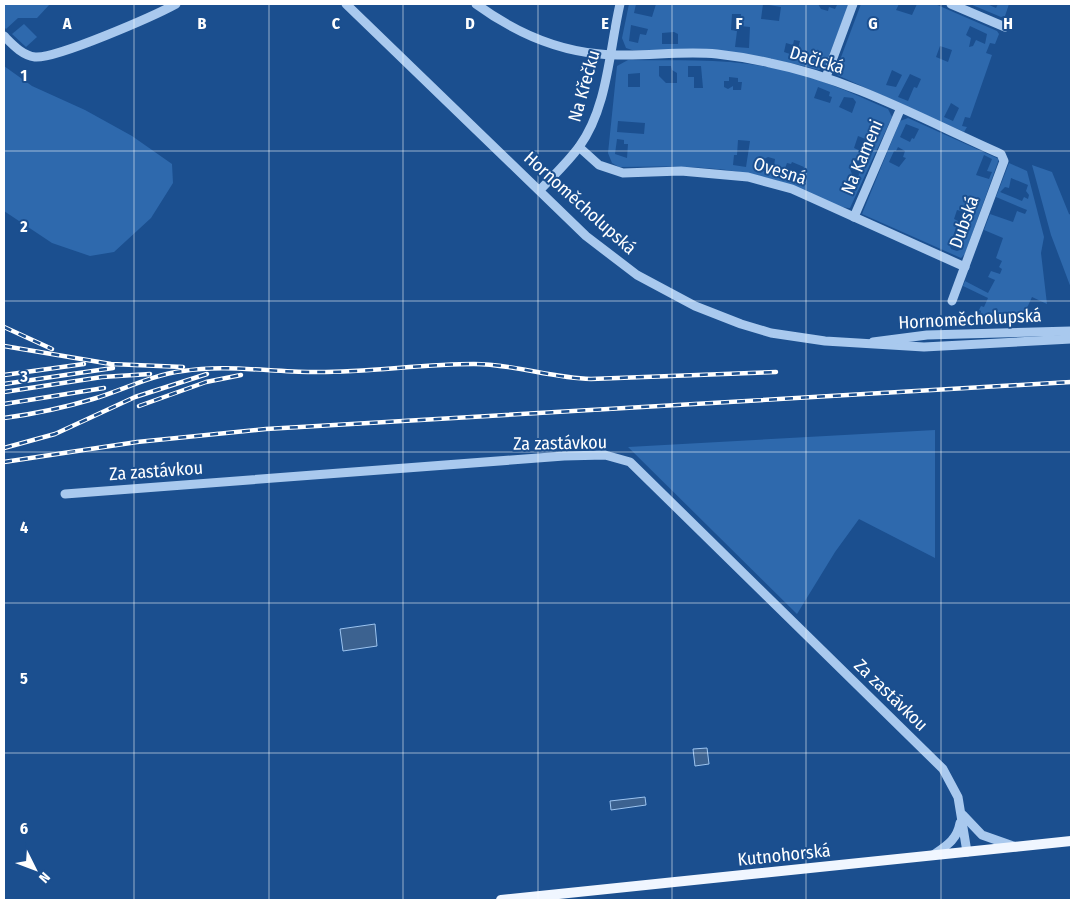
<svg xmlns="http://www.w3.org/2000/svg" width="1075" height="904" font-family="'Fira Sans Condensed',sans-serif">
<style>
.green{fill:#2e69ad;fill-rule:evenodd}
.water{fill:#3c6290;stroke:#9cc4f0}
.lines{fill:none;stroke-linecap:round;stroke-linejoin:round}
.minor{stroke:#a9c9ee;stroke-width:9}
.major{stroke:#f0f6ff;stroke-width:10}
.rail-casing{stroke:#fff;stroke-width:4.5}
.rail{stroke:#1b4f8f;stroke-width:2.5;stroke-dasharray:8;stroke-linecap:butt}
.grid{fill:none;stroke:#fff;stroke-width:1;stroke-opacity:0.55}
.labels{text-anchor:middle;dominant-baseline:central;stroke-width:4;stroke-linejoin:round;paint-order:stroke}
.street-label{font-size:18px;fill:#fff;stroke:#1b4f8f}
.grid-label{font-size:16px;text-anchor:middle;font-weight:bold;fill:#fff;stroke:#1b4f8f;stroke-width:4;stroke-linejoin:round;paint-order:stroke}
</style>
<rect width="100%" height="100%" fill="#1b4f8f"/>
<g class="green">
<path d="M4,4H50L37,18H18L6,29L4,27Z"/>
<path d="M629,4H636L634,13L652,17L656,4H818L821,9L828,11L829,7L835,9L837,5L833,4H849L825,66L819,70C755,52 697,50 632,50L626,48L622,38ZM763,4L781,7L779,21L761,19ZM732,14H741L740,26L750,27L749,48L735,47L737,31L731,30ZM631,25L648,29L646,35L640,34L638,43L629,41ZM674,32L678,34V44H662V33ZM794,40L800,41L796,56L784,52L786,43L793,45Z"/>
<path d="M861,4H899L896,10L912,15L917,4H935L997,31L999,34L995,44L990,43L986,53L992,55L970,118L965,117L962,126L967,127L964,132L837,75V68ZM970,26L987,34L985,44L976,40L973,46L969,47L971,38L966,35ZM940,46L952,50L948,62L936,57ZM892,70L902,75L896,87L886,85ZM910,74L921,79L917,88L914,87L908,101L898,97ZM951,103L959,108L953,121L944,117Z"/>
<path d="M970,4H987L996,8L998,4H1009L1005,16L1001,17Z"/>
<path d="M24,24L37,37L26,47L12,34Z"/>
<path d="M628,60C676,61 725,58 773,68C814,75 851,93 888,109L892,117L850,208C837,209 792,184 775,180C724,165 671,166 619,167L612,163L608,153L617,66ZM659,66H671L672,70L677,73V83H666L659,76ZM688,66H701L703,88H694V77H688ZM640,73V87H628V74ZM729,77L738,78V82H742L741,90H733V86L728,89L724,87V81H729ZM818,87L830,92L829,96L832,97L830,103L814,98ZM844,97L853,98L856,102L852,113L839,107ZM618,121L645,123L644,134L617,132ZM858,136L873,142L867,154L854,148ZM617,139L624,140V144H628L627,158L615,154ZM738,140L750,141L746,167L733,165L734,155H737ZM768,157L775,159L773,173L761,170L764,159ZM855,158L863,162L858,177H853L849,166ZM792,162L804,167L799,182L783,174L787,163L791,164Z"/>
<path d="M4,66L32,86L85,110L132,136L172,164L173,183L151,218L114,252L90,256L52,243L4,211Z"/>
<path d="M908,118L999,159L965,254L961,258L862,214L900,121ZM906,124L919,129L914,139L912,138L910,142L900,137ZM898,147L905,151L903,157L906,158L899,167L889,162L894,151H896ZM984,155L992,159L987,171L992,172L989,179L976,175ZM963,207L975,213L972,221L968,219L960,250L957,251L951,249L950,246L958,221L954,219L957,210L961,211Z"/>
<path d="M1009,163L1027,171L1044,237L1041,253L1047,304L1032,297L1021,321L995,322L980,316L981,311L979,310L981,306L984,307L988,298L963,286L965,281L988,293L995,280L988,277L991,271L1000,274L1002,269L999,267L1002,261L996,258L1003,238L984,230L990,214L1013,222L1017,211L1025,214L1027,210L996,197ZM1011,178L1028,185L1026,191L1029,195L1028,199L1024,197L1022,201L1000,192L1005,187L1009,188Z"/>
<path d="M1032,165L1052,172L1069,214L1071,215V288L1051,235Z"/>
<path d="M935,430V558L859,519L835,552L797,614L628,447Z"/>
</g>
<g class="water">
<path d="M375,624L377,646L343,651L340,629Z"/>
<path d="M707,748L709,764L695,766L693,749Z"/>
<path d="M645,797L646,805L611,810L610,801Z"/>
</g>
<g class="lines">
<g class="minor">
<path d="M346,4L586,236L637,275L695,306L741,324L771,333L825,341L924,347L1071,339"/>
<path d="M476,4C513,31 553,50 600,54C639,58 679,50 717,54C735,56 753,59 770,63C851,79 926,121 1001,154L1004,161L952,301"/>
<path d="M951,4L1005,27"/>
<path d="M4,36C13,45 22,55 35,57C56,59 154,16 176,4"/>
<path d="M826,77L853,4"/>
<path d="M579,147L599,165L623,173L681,171L748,177L792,189L965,267"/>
<path d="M540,190C553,176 567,163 579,147C608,107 609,51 620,4"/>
<path d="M854,217L900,110"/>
<path d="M873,342L927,335L1071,331"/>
<path d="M65,494L564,456L605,455L630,462L943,769L958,797L967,852"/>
<path d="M963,815L982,835L1016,847"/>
<path d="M933,855C946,846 957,840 960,823"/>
</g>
<path class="major" d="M501,900L1071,841"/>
<g class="rail-casing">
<g id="rail">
<path d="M4,327L52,349"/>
<path d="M4,346L111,364L183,367"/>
<path d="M4,375L84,364"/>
<path d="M4,384L113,368"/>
<path d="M4,392L102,377L150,374"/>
<path d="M4,404L104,388"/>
<path d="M139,406L206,382L241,375"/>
<path d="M4,418C34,414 63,408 93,399C123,390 151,375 183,371C225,364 269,372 312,372C366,373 420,364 474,364C514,364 551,378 591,379L776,372"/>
<path d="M4,448L55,434L135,397L207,374"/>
<path d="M4,462L137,442L266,429L1071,382"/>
</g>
</g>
<use href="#rail" class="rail"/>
</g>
<path class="grid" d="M134,4V900M269,4V900M403,4V900M538,4V900M672,4V900M806,4V900M941,4V900M4,151H1071M4,301H1071M4,452H1071M4,603H1071M4,753H1071"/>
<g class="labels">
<g class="street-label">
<text transform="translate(817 60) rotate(17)">Dačická</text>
<text transform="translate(584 86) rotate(-74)">Na Křečku</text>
<text transform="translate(862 157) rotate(-67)">Na Kameni</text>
<text transform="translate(780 171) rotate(17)">Ovesná</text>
<text transform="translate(580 203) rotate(42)">Hornoměcholupská</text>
<text transform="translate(964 222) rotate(-70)">Dubská</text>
<text transform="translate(970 319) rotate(-3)">Hornoměcholupská</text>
<text transform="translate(560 443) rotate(-1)">Za zastávkou</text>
<text transform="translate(156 471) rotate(-4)">Za zastávkou</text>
<text transform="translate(891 695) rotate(44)">Za zastávkou</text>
<text transform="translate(784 855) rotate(-6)">Kutnohorská</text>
</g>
</g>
<g class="grid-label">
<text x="67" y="29">A</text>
<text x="202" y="29">B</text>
<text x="336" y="29">C</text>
<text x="470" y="29">D</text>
<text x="605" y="29">E</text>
<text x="739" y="29">F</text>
<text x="873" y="29">G</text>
<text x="1008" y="29">H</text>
<text x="24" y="81">1</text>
<text x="24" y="232">2</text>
<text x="24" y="382">3</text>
<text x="24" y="533">4</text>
<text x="24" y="684">5</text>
<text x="24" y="834">6</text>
</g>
<rect width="1075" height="904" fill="none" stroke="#ffffff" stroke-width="10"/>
<g transform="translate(35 869) rotate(132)" stroke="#1b4f8f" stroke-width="4" paint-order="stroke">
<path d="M0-4L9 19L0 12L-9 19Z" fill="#ffffff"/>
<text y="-8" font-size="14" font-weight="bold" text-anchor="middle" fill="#ffffff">N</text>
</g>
</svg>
